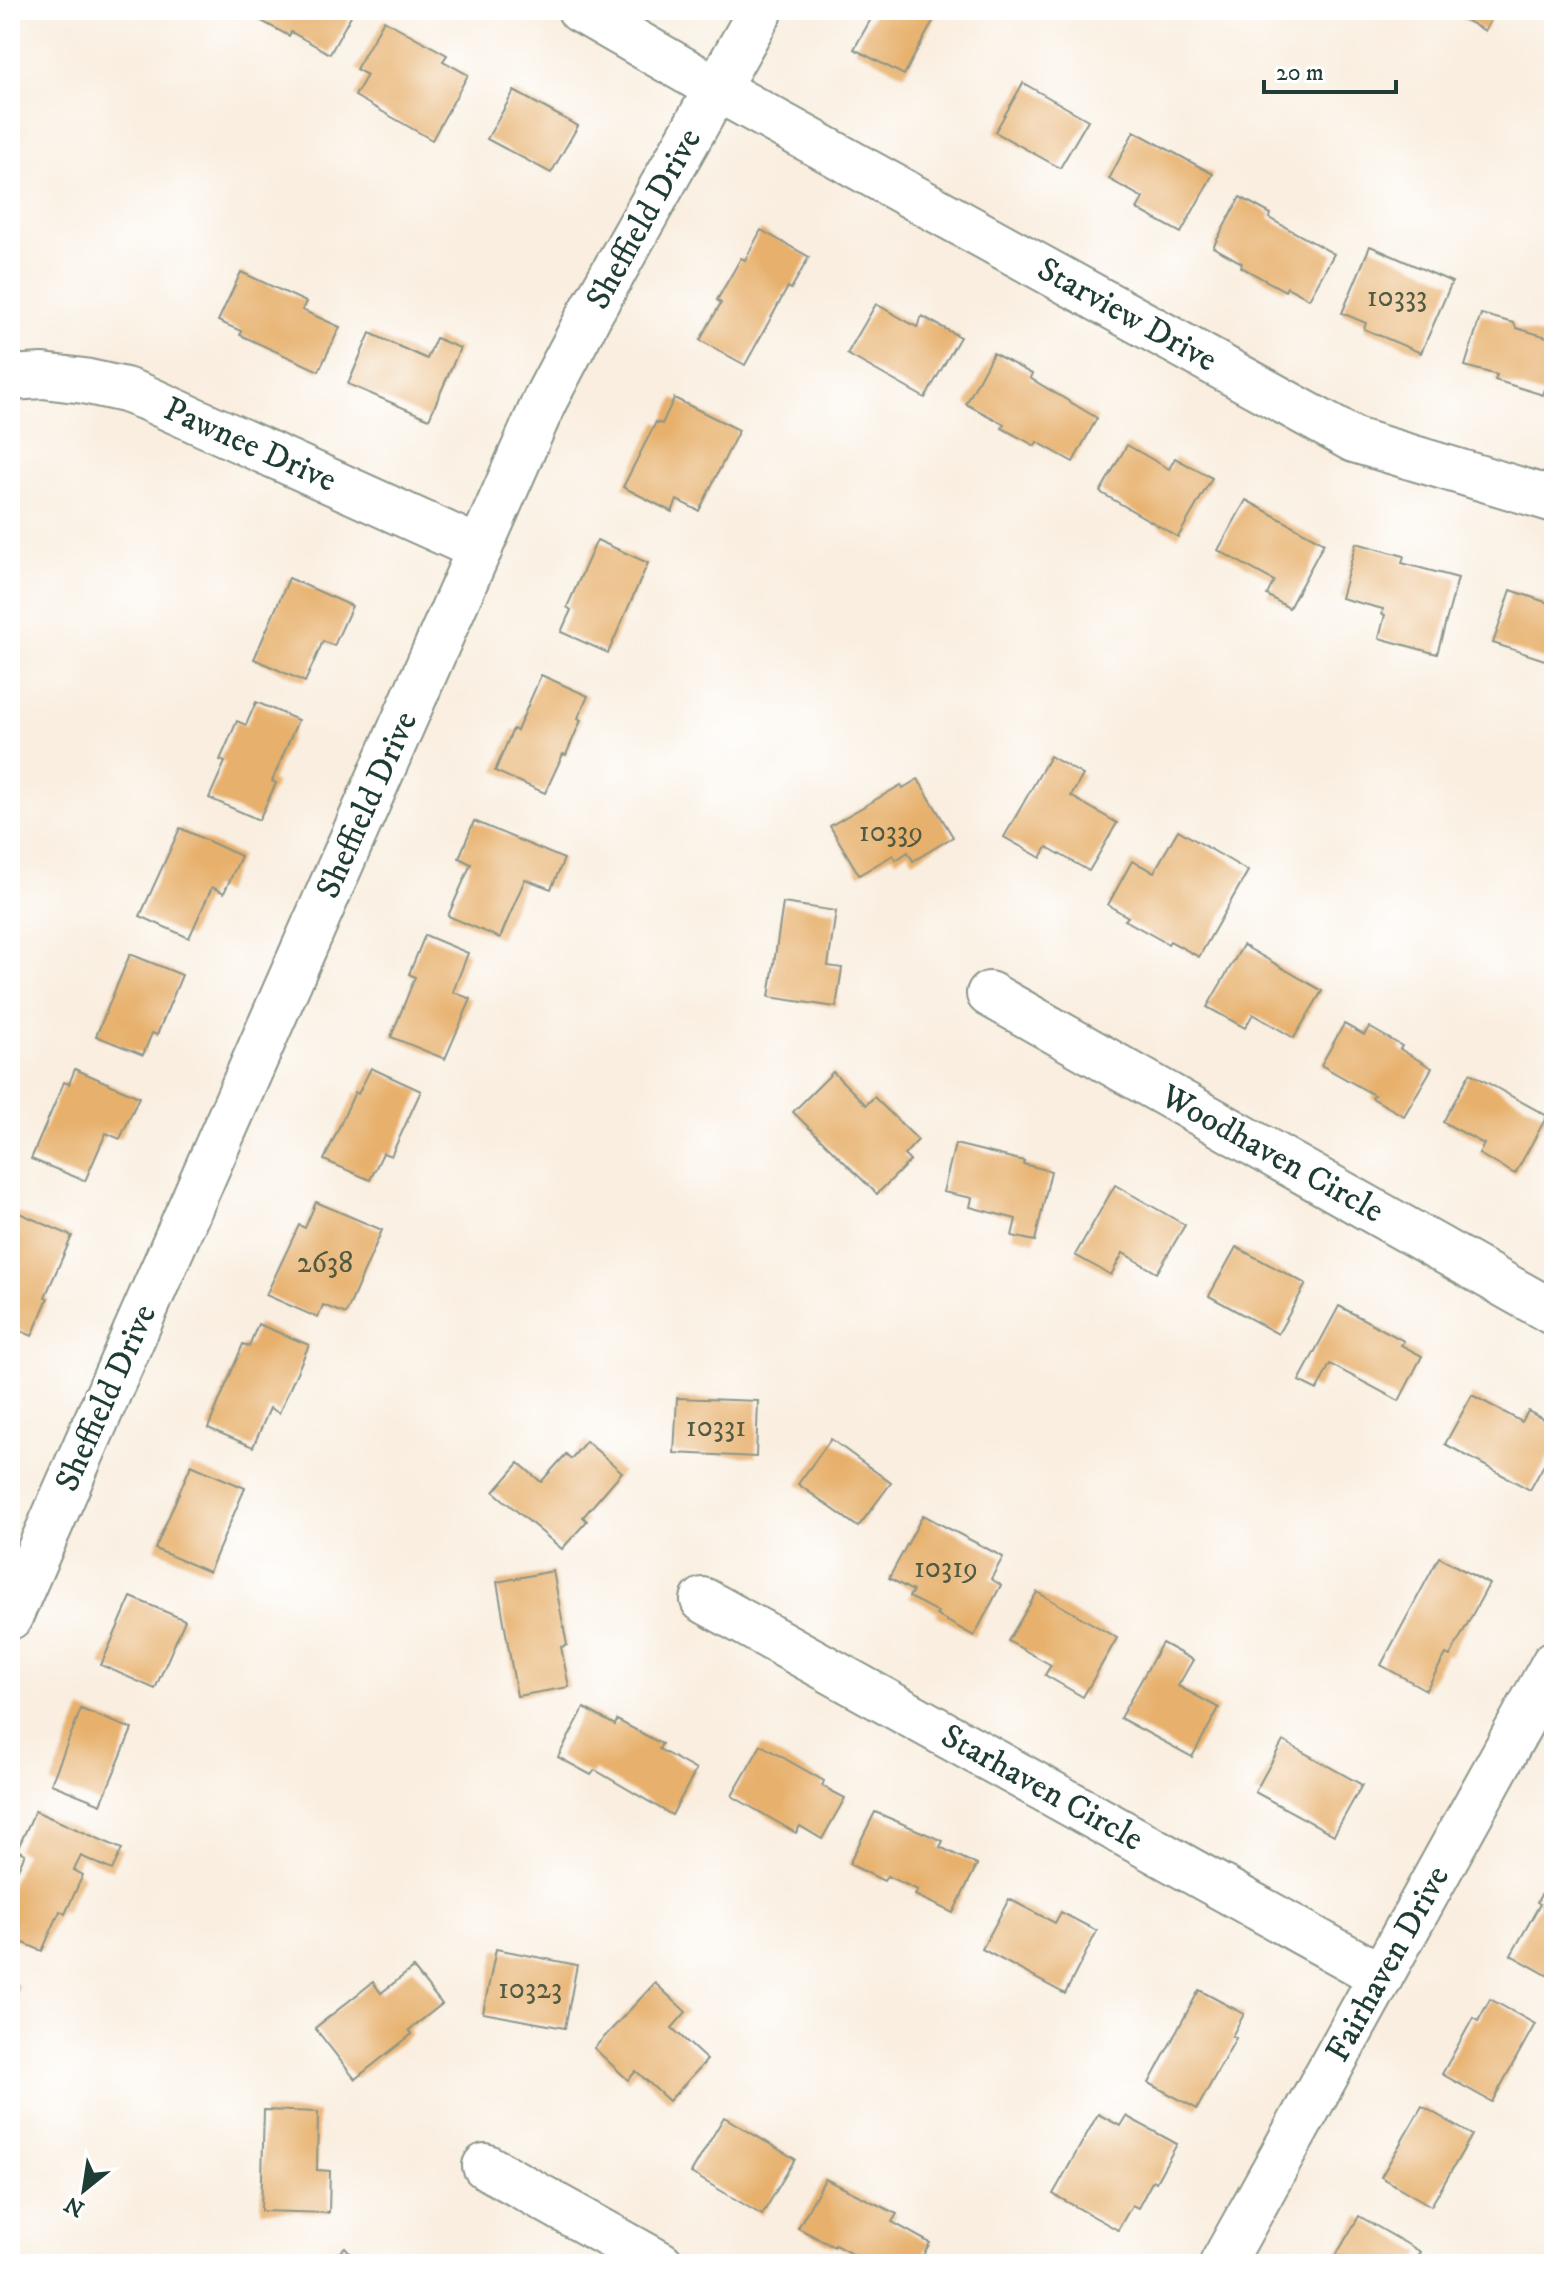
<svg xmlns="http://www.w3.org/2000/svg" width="1564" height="2274" font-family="'IM FELL DW Pica',serif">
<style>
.building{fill:#e7b06c}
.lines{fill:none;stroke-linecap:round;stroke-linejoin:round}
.minor-casing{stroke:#8c968a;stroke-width:48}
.minor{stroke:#fff;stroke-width:44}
.labels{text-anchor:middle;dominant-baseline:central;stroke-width:8;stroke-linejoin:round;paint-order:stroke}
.number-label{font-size:30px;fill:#515a42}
.street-label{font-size:34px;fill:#1f3d34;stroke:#fff}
</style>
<rect width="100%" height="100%" fill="#fff"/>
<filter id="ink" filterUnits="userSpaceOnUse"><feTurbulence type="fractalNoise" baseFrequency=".0125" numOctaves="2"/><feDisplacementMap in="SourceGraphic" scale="16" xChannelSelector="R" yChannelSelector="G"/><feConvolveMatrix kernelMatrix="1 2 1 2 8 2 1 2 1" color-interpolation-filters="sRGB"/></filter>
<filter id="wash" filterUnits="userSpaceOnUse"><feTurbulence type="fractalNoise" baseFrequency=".006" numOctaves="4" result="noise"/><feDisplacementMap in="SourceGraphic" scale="32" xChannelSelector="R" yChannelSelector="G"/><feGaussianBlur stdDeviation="1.8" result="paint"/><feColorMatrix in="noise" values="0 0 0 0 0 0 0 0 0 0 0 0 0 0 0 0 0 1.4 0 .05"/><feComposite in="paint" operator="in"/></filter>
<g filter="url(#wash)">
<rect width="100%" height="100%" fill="#f9eedf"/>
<g id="blocks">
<g class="building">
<path d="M249,10H354L330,54L291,32L289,36L256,18L257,15Z"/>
<path d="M876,10H934L938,12L904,75L854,49Z"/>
<path d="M1447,10H1496L1485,31Z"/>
<path d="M384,20L447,55L443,61L468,75L432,140L355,96L367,75L356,69Z"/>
<path d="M1023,83L1088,120L1060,168L995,132Z"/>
<path d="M514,91L578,126L551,173L487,139Z"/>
<path d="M1134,131L1213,174L1181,233L1137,209L1143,198L1109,179Z"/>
<path d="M1240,197L1271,214L1269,218L1334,254L1309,299L1287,287L1285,291L1241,267L1242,263L1213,247Z"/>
<path d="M761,230L809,257L791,289L788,287L745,365L700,340L721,303L717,300L741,258L745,260Z"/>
<path d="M1370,246L1452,282L1421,353L1364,329L1366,323L1342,313Z"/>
<path d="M241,272L306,302L302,310L340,327L319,371L240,335L241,331L218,321Z"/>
<path d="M876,304L917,327L922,316L960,337L925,398L847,354Z"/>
<path d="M1481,314L1514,323L1516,328L1554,339V392L1545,389L1543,395L1495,380L1497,375L1465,366Z"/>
<path d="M370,333L427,359L436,338L460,348L429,419L348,384Z"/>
<path d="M993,353L1032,374L1030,378L1097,418L1073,462L1037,442L1035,446L1002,428L1004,424L966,404Z"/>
<path d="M674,398L739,430L699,511L677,500L672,512L623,487L656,422L662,424Z"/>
<path d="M1127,445L1169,469L1175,458L1212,478L1178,537L1100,492Z"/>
<path d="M1246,500L1324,543L1289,608L1267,595L1274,581L1218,550Z"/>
<path d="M597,540L648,563L608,653L561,632L571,610L567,607Z"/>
<path d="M1356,543L1404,556L1402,563L1458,578L1437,654L1379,638L1385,615L1382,614L1383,609L1341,598Z"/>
<path d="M289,578L352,606L334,646L323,641L305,682L254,659Z"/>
<path d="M1511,590L1554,605V663L1493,643Z"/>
<path d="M541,675L588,696L578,718L581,720L566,755L563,754L545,793L495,771L513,729L517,731Z"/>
<path d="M256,702L298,720L272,781L276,783L259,820L209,798L225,762L220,760L237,721L246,725Z"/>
<path d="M1050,756L1083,775L1071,796L1117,823L1089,871L1047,847L1041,858L1004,837Z"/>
<path d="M918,779L953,837L913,861L908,852L896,860L893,855L859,875L830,826L901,785L903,788Z"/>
<path d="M474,821L564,859L551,889L525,879L500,938L448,916L471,864L459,858Z"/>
<path d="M180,828L241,856L224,893L212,887L189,938L140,916Z"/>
<path d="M1178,830L1248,871L1199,957L1170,941L1168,944L1125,920L1128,917L1108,905L1132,861L1154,872Z"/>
<path d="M783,903L836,911L828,966L842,968L836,1007L769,997Z"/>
<path d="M425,935L468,953L453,992L471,999L445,1059L391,1037L415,977L409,974Z"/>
<path d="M1243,945L1322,991L1294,1038L1253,1014L1245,1028L1207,1007Z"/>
<path d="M130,954L182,975L157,1035L152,1033L143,1055L96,1036Z"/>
<path d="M1344,1024L1364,1035L1369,1027L1402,1046L1400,1049L1432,1068L1404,1116L1372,1098L1374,1095L1321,1065Z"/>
<path d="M371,1068L421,1091L391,1156L383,1153L370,1180L324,1160L355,1092L358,1094Z"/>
<path d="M75,1069L139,1097L120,1139L106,1133L85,1181L31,1159L64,1082L69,1084Z"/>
<path d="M833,1072L866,1105L874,1097L918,1140L904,1155L910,1161L877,1194L793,1112Z"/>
<path d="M1470,1073L1547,1116L1515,1174L1479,1154L1484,1144L1443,1122Z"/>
<path d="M955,1144L1024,1161L1023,1164L1051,1171L1035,1241L1012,1236L1016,1219L970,1207L972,1198L943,1192Z"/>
<path d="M1115,1185L1185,1225L1157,1273L1123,1253L1111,1275L1075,1255Z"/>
<path d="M316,1202L382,1230L346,1314L323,1305L318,1318L266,1295L299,1225L305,1228Z"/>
<path d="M10,1209L72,1236L45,1297L48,1298L32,1336L10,1326Z"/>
<path d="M1236,1247L1306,1284L1278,1334L1209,1296Z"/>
<path d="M1339,1306L1404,1341L1401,1345L1422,1356L1399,1401L1330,1364L1317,1390L1299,1381Z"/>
<path d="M258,1324L309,1345L279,1413L270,1408L253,1447L208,1428L243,1344L249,1346Z"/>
<path d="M1472,1395L1522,1422L1528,1411L1554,1425V1447L1530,1490L1445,1444Z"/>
<path d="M677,1398L758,1401L756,1457L674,1453Z"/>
<path d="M831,1439L891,1483L858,1527L798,1484Z"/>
<path d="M586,1441L622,1472L583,1517L587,1521L562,1549L494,1492L519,1463L541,1482L566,1454L571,1459Z"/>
<path d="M191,1465L245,1488L209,1572L155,1549Z"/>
<path d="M923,1515L1003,1557L991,1579L1001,1585L974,1636L936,1615L938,1612L909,1597L913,1591L889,1578Z"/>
<path d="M1439,1557L1489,1584L1450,1656L1446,1654L1426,1690L1381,1665Z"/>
<path d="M553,1571L567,1645L561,1647L569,1687L517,1696L497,1582Z"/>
<path d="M1037,1592L1117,1638L1083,1697L1045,1675L1051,1665L1008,1641Z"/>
<path d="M131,1597L185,1620L155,1689L101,1665Z"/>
<path d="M1162,1643L1193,1660L1178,1686L1219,1708L1192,1757L1120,1718Z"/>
<path d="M584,1708L615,1725L617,1720L662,1744L659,1749L696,1770L672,1815L595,1770L591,1775L558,1757Z"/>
<path d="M81,1709L132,1729L101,1804L51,1784Z"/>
<path d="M1283,1741L1362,1785L1334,1835L1255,1792Z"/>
<path d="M761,1745L824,1781L822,1786L845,1798L822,1839L800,1826L796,1833L732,1796Z"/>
<path d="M35,1811L122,1849L112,1870L81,1856L74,1870L83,1875L65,1914L60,1911L42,1951L10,1937V1886L25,1854L17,1850Z"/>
<path d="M875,1812L943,1841L940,1847L977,1865L953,1913L915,1895L918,1890L887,1876L884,1881L849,1864Z"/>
<path d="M1554,1871V1979L1511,1955L1540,1904L1537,1902Z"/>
<path d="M1009,1899L1055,1923L1061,1912L1097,1931L1065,1994L982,1949Z"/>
<path d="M496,1949L577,1965L565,2028L483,2013Z"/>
<path d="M413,1968L442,2004L409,2030L412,2034L355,2079L315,2028L373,1982L381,1993Z"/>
<path d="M10,1982L19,1986L10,2007Z"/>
<path d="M655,1983L686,2012L672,2028L707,2060L669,2101L636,2071L628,2080L594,2048Z"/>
<path d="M1199,1990L1244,2014L1232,2036L1236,2038L1197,2109L1149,2083Z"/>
<path d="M1490,1999L1535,2024L1492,2102L1442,2074L1473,2018L1478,2021Z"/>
<path d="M1422,2106L1472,2135L1431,2206L1381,2177Z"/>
<path d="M264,2110L318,2112L317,2170L330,2171L329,2213L261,2211Z"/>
<path d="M1098,2114L1120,2126L1126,2116L1177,2144L1156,2182L1153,2180L1138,2208L1132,2205L1118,2230L1053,2194Z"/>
<path d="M724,2117L795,2159L762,2215L691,2173Z"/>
<path d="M825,2179L897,2214L892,2222L930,2243L918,2264H871L835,2245L834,2247L798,2228Z"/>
<path d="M1359,2216L1421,2252L1413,2264L1332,2262Z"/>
<path d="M345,2247L360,2264H327Z"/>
</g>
</g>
</g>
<g filter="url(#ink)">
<use href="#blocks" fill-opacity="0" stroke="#8c968a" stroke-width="2"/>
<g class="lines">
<g class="minor-casing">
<g id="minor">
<path d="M580,10L717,89L1354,440L1554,500"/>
<path d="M10,378L43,376L84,381L125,390L144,397L480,549"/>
<path d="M989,994L1554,1313"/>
<path d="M703,1600L1381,1976"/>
<path d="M10,1617L545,400L590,314L761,10"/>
<path d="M485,2166L661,2264"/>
<path d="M1222,2264L1554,1663"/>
</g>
</g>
<use href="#minor" class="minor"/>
</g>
</g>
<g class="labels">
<g class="number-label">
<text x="1397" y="297">10333</text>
<text x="891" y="832">10339</text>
<text x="325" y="1263">2638</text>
<text x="716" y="1427">10331</text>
<text x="946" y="1568">10319</text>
<text x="530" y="1989">10323</text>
</g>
<g class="street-label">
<text transform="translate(644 219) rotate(-61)">Sheffield Drive</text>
<text transform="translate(1127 315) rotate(29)">Starview Drive</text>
<text transform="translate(250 445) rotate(24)">Pawnee Drive</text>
<text transform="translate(367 805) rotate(-66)">Sheffield Drive</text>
<text transform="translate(1272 1154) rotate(29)">Woodhaven Circle</text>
<text transform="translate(106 1398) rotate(-66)">Sheffield Drive</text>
<text transform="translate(1042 1788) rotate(29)">Starhaven Circle</text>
<text transform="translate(1388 1964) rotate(-61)">Fairhaven Drive</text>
</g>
</g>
<rect width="1564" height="2274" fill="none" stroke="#fff" stroke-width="40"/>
<g transform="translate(84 2190) rotate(210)" stroke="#ffffff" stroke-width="6" paint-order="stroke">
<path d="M0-6L14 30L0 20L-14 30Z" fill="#1f3d34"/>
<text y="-12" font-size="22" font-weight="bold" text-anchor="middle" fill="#1f3d34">N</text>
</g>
<path d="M1264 80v12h132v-12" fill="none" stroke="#1f3d34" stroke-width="4"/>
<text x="1276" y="80" font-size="24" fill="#1f3d34" stroke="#ffffff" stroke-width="6" paint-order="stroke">20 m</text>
</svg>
